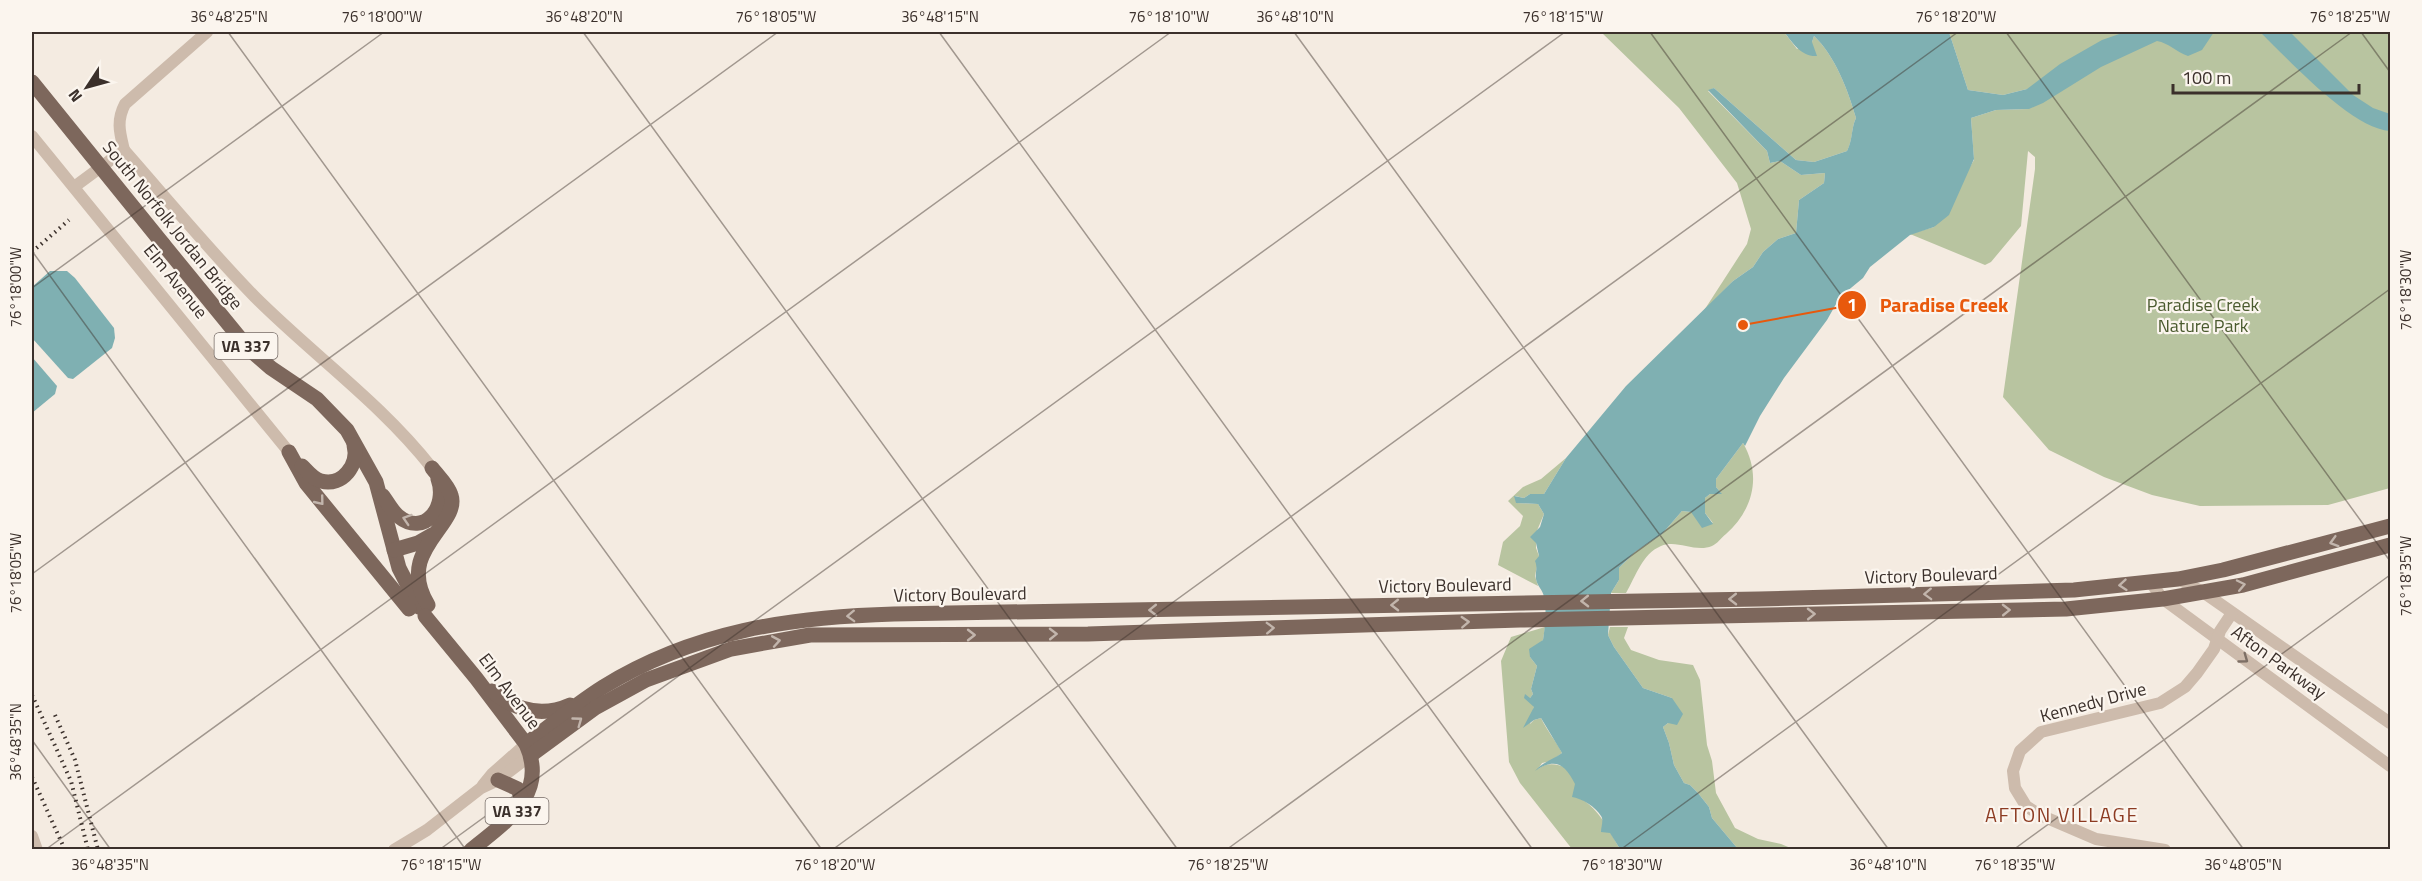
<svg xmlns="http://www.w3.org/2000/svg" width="2422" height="881" font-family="'Titillium Web',sans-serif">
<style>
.green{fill:#b8c4a0}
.water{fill:#7fb0b2}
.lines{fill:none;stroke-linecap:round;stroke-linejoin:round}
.minor{stroke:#cdbbac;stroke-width:12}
.major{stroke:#7d675c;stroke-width:15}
.rail{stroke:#3b302b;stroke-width:4;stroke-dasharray:1.5 4.5;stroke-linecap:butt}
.major-bridge{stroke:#7d675c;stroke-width:15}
.oneway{stroke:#c2b5ac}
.oneway2{stroke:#7d6f65}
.ticks{fill:none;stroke:#3b302b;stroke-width:1.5;stroke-opacity:0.45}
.labels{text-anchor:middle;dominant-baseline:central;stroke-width:4.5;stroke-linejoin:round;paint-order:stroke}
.shield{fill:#fbf5ee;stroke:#756b66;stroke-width:1.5}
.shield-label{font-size:16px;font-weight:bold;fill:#3b302b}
.street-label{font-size:18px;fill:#3b302b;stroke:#fbf5ee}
.park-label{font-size:18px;fill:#4a5a2e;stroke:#fbf5ee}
.neighbourhood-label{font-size:20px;letter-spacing:1.5px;fill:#8c3b22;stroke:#fbf5ee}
.leader{fill:none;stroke:#e8590c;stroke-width:2}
.callout-dot{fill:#e8590c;stroke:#fbf5ee;stroke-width:2}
.mark-label{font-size:18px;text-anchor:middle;font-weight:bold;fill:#fff}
.callout-label{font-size:20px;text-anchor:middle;font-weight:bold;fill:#e8590c;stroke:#fbf5ee;stroke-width:4.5;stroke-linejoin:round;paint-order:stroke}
.neatline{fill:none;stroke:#3b302b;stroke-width:2}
.ticks-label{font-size:15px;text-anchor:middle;fill:#3b302b}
</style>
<rect width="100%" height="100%" fill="#f4ebe1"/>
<g class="green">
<path d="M1601,32H1784L1797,49L1812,42L1814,36C1835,56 1848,90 1856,118C1851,128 1853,140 1847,151L1814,162L1796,160L1714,88L1708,91L1767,151L1770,163L1780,161L1801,175L1825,173L1824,183L1799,200L1796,233L1778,239L1763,252L1753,267L1733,281L1703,312L1747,244L1751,229L1737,183L1679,108Z"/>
<path d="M1949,32H2390V488L2328,505L2200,506L2152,495L2104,477L2049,450L2003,397L2035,169V157L2028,151L2021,226L1991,262L1985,265L1910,234L1934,227L1974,160L1971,118L1996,110L2029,109L2027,89L2003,95L1968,90Z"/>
<path d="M1743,443C1762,476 1753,510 1726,534C1721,538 1717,544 1712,546C1695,553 1677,539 1661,546C1642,554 1636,576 1626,593H1611L1619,580V568L1635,552L1662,534L1682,511L1691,512L1713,523L1705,513V498L1710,494L1721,493L1716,487V479Z"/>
<path d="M1566,458L1544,494H1530L1524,498L1515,496L1517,503L1538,504L1544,514L1536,533V548L1539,556L1535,576L1538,586L1498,565L1503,542L1520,526L1523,516L1508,501L1523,487L1541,479Z"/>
<path d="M1545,627L1543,640L1530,657L1537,666L1531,689L1533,694L1530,698L1534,707L1530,724L1534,720L1541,718C1547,731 1556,741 1562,753L1551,761L1542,763L1538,769C1548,762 1556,764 1567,768L1576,784V796C1598,806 1608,829 1620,849H1572L1520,783L1509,762L1501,661L1511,637Z"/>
<path d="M1610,627H1628L1624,638L1631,650L1659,660L1693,665L1700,680L1707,745L1712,761L1716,793L1735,828L1758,839L1781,844L1793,849H1738L1712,818L1709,807L1698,793L1690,785L1684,783L1674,765L1669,743L1663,727L1668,723L1672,698L1643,688L1614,647L1608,635Z"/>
</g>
<g class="water">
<path d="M1784,32H1949L1968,90L2003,95L2027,89L2060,64L2102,40L2125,32H2214L2202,50L2188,56C2176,52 2169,43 2157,41L2101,67L2043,103L2029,109L1996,110L1971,118L1974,159L1949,215L1934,227L1910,235L1870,267L1863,278L1840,297L1827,320L1784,378L1760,416L1745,446L1743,443L1716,479V487L1722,494H1710L1705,498V513L1713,524L1702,528L1691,512L1682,511L1662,534L1635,552L1619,568V580L1611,593L1608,635L1614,647L1643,688L1672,698L1683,714L1677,725L1668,723L1663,727L1669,743L1674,765L1684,783L1690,785L1698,793L1709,807L1712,818L1738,849H1620L1610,833L1601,832C1601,827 1604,820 1601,816C1596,807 1581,798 1572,797L1575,784C1565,764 1555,757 1535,771C1543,762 1552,760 1562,753L1541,718L1534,720L1523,728L1534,707L1524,698L1525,694L1530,698L1533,694L1531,689L1537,666L1530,657L1529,649L1543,640C1545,627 1547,610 1544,597C1543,590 1537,586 1536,579C1535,572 1538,568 1535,561L1539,556L1536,543L1530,537L1540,527L1544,514L1538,504L1516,503L1514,496L1524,498L1530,494H1544L1566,458L1626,386L1733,281L1753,267L1763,252L1778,239L1796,233L1799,200L1824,183L1825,173L1801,175L1780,161L1770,163L1767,151L1708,90L1714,88L1796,160L1814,162L1847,151C1853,139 1851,128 1856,118C1848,90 1835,56 1814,36L1812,42L1817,56C1801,57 1793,43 1784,32Z"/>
<path d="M2256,32H2290L2353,95L2373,108L2390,114V131C2352,129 2290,61 2262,34Z"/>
<path d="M50,271H67L75,278L114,328L115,338L112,348L73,379L68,378L32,338V287Z"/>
<path d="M32,357L57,386L55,394L32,413Z"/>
</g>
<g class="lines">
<g class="minor">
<path d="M32,136L289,452"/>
<path d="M124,150C167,199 209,250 255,297C313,355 381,403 432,468"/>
<path d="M74,187L124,150C120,133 116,121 125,104L207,32"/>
<path d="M2178,579L2203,592L2390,723"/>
<path d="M2151,583L2163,599L2390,766"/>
<path d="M483,785L492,774L526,744"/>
<path d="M32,836L37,850"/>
<path d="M394,850L427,830L481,788L498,780L531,755"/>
<path d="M2165,850L2096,839L2040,815L2026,806L2015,788L2013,771L2020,751L2041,732L2160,703L2185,687L2197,673L2214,649L2220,631L2232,613"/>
</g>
<g class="major">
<path d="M163,244L248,348L271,368L317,399L347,430L376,482L399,568L419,607"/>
<path d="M289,452L306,483L409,609"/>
<path d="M302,466C308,472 313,479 321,481C343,487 359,464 354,445"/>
<path d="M383,496C388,503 392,511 398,516C425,538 448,506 438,479"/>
<path d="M394,550L418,543L432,535"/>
<path d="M428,605C394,550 461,525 451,495C448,485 438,476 432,468"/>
<path d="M425,616L476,678L526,744C549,795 505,822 471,850"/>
<path d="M492,691C515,710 541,718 570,705"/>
<path d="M526,744C551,725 576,704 603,687C694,631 790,617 894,614L1759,599L2074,590L2178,579L2223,570L2390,526"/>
<path d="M531,755L595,708L646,680L731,649L810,635L1088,634L1520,620L2066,609L2163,599L2243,585L2390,545"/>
<path d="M498,780L518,789L523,803"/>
</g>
<g class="rail">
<path d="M32,252L69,220"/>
<path d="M32,695L71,781L88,850"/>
<path d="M55,715L75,760L98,850"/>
<path d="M32,777L65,850"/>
</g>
<path class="major-bridge" d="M32,82L163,244"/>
</g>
<defs><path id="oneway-chevron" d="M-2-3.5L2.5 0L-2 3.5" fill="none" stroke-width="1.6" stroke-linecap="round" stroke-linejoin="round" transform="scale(1.5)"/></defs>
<g class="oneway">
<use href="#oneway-chevron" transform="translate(320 501) rotate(51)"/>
<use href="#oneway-chevron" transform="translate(407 519) rotate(-162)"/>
<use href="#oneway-chevron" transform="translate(2334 542) rotate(164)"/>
<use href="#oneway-chevron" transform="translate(2123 585) rotate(175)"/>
<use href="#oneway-chevron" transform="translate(2241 585) rotate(-12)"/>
<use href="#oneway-chevron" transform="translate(1928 594) rotate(178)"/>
<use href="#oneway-chevron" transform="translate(1733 599) rotate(179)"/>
<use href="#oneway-chevron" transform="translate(1585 601) rotate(179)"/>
<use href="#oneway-chevron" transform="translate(1395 605) rotate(179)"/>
<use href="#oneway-chevron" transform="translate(1153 610) rotate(179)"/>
<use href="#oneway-chevron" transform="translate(2006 610) rotate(-1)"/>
<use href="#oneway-chevron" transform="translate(1811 614) rotate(-1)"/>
<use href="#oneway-chevron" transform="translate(851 616) rotate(178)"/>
<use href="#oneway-chevron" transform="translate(1465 622) rotate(-3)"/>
<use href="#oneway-chevron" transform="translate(1270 628) rotate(-2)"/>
<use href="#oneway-chevron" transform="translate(1053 634) rotate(-1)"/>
<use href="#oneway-chevron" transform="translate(971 635)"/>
<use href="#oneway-chevron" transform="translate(776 641) rotate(-10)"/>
<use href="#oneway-chevron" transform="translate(578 721) rotate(-36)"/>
</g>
<use class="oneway2" href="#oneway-chevron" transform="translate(2244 659) rotate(36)"/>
<path class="ticks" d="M228,32L822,850M583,32L1178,850M939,32L1533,850M1294,32L1889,850M1650,32L2244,850M2006,32L2390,561M2361,32L2390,72M32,251L466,850M32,288L384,32M32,574L778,32M32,740L111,850M45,850L1171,32M439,850L1565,32M832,850L1958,32M1226,850L2352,32M1620,850L2390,289M2013,850L2390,575"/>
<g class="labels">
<g class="shield">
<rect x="214.5" y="333" width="63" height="26" rx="4.5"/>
<rect x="485.5" y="798" width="63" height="26" rx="4.5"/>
</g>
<g class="shield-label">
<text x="246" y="346">VA 337</text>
<text x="517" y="811">VA 337</text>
</g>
<g class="street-label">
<text transform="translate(173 225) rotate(51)">South Norfolk Jordan Bridge</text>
<text transform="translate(176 281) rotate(51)">Elm Avenue</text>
<text transform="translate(1931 575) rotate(-2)">Victory Boulevard</text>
<text transform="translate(1445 585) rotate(-1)">Victory Boulevard</text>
<text transform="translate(960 594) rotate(-1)">Victory Boulevard</text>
<text transform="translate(2279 662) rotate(36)">Afton Parkway</text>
<text transform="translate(510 691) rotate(53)">Elm Avenue</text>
<text transform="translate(2093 702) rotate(-15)">Kennedy Drive</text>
</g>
<g class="park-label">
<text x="2203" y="304">Paradise Creek<tspan x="2203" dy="21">Nature Park</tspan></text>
</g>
<g class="neighbourhood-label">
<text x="2062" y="814">AFTON VILLAGE</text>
</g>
</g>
<path class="leader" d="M1743 325L1852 305"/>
<g class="callout-dot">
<circle cx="1743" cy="325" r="6"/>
<circle cx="1852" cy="305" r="15"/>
</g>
<g class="mark-label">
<text x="1852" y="311">1</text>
</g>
<g class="callout-label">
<text x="1944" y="312">Paradise Creek</text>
</g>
<rect width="2422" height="881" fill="none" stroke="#fbf5ee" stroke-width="66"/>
<g transform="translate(87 87) rotate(234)" stroke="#fbf5ee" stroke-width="4.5" paint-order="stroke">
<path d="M0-4.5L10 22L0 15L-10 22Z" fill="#3b302b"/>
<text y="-9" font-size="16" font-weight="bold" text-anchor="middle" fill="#3b302b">N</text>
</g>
<path d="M2173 84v9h186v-9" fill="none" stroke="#3b302b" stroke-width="3"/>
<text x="2182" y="84" font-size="18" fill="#3b302b" stroke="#fbf5ee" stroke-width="4.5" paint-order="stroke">100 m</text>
<rect x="33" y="33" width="2356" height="815" class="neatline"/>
<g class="ticks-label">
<text x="229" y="22">36°48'25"N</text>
<text x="382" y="22">76°18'00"W</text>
<text x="584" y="22">36°48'20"N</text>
<text x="776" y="22">76°18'05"W</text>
<text x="940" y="22">36°48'15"N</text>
<text x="1169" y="22">76°18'10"W</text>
<text x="1295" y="22">36°48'10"N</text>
<text x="1563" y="22">76°18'15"W</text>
<text x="1956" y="22">76°18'20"W</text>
<text x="2350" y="22">76°18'25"W</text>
<text transform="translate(16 287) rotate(-90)" y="5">76°18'00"W</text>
<text transform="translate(2406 290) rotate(-90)" y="5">76°18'30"W</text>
<text transform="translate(16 573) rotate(-90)" y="5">76°18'05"W</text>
<text transform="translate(2406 576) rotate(-90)" y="5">76°18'35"W</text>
<text transform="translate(16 742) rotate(-90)" y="5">36°48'35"N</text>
<text x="110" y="870">36°48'35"N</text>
<text x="441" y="870">76°18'15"W</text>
<text x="835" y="870">76°18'20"W</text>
<text x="1228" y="870">76°18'25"W</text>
<text x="1622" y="870">76°18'30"W</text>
<text x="1888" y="870">36°48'10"N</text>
<text x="2015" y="870">76°18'35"W</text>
<text x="2243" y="870">36°48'05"N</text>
</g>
</svg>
